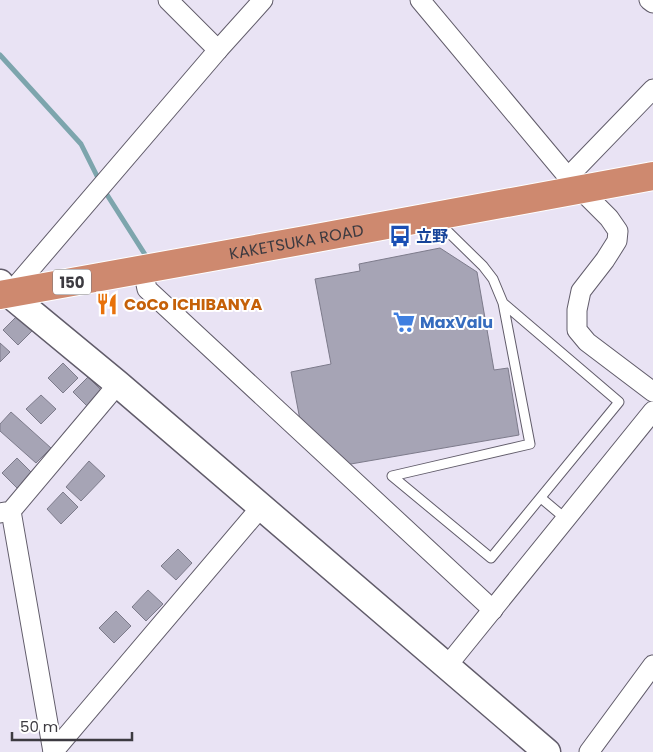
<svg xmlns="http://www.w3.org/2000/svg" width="653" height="752" font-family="Poppins,'Noto Sans JP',sans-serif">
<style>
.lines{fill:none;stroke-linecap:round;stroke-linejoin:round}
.stream{stroke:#7da5ad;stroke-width:5}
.building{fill:#a6a4b5;stroke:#7d7b8b}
.lane-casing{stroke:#615c6a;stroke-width:11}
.street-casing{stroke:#615c6a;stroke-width:21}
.secondary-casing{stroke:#615c6a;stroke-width:29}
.highway-casing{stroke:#fff;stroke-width:30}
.lane{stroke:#fff;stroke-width:9}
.street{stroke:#fff;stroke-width:19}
.secondary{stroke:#fff;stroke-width:26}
.highway{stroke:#ce896f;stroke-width:28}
.labels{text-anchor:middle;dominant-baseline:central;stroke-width:4;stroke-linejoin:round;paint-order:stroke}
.shield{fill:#fff;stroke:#767579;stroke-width:1}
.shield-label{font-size:15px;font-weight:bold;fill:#3c3a40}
.transit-label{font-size:16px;font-weight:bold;fill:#164399;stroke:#fff;text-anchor:start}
.street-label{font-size:16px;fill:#3c3a40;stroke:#fff}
.food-label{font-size:16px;font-weight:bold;fill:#c56008;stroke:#fff;text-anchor:start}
.shop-label{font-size:16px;font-weight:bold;fill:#366cbe;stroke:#fff;text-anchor:start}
</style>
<rect width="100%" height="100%" fill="#e9e3f4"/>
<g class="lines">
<g class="stream">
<path d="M0,55L81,144L100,182"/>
<path d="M104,190L146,256L147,261"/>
</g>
</g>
<g class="building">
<path d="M440,248L477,272L494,370L508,368L519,435L345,465L300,420L291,372L331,364L315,279L360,271L359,264Z"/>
<path d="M18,315L33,330L18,345L3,330Z"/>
<path d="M0,343L10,352L0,362Z"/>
<path d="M63,363L78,378L63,393L48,378Z"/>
<path d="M88,377L103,392L88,407L73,392Z"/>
<path d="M41,395L56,409L41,424L26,409Z"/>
<path d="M11,412L51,448L36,463L0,431V424Z"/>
<path d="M17,458L32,473L17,488L2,473Z"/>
<path d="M89,461L105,476L81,501L66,487Z"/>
<path d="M63,492L78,507L61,524L47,509Z"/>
<path d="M178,549L192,563L176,580L161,566Z"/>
<path d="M148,590L163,604L146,621L132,607Z"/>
<path d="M116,611L131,626L114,643L99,628Z"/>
</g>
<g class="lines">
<g class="lane-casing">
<g id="lane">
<path d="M436,220L483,266L493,279L503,303L619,402L491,558L392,476L530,444L503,303"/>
<path d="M541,498L566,519"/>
</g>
</g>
<g class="street-casing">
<g id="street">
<path d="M168,0L218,50"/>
<path d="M420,0L568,177L609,218L618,231L617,241L605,260L581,291L577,310V330L587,342L653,392"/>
<path d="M649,0L653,3"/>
<path d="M568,177L653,89"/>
<path d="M143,270L147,289L493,610"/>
<path d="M9,294L218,50L263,0"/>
<path d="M11,511L53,752"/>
<path d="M0,513L11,511L118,384"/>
<path d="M447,666L653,411"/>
<path d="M53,752L261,507"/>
<path d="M589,752L653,665"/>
</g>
</g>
<g class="secondary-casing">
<path id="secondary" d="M0,283L9,294L118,384L547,752"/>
</g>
<g class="highway-casing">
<g id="highway">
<path id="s1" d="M0,295L311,239L653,176"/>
</g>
</g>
<use href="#lane" class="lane"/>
<use href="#street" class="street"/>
<use href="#secondary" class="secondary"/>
<use href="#highway" class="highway"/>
</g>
<defs>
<g id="bus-bare" transform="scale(1.725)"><path d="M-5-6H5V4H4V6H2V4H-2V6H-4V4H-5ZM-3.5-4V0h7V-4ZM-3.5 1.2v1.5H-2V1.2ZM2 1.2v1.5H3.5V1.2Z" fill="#1a4fb4" stroke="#fff" stroke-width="2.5" paint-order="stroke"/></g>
<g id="restaurant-bare" transform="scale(1.725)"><path d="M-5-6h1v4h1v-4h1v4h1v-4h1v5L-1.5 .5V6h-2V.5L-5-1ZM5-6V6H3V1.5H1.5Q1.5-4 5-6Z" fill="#e8710a" stroke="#fff" stroke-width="2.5" paint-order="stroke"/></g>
<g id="supermarket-bare" transform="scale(1.725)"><path d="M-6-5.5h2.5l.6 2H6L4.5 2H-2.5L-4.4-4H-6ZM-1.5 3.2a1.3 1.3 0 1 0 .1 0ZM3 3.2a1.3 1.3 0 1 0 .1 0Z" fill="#3f7fe0" stroke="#fff" stroke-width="2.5" paint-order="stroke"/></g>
</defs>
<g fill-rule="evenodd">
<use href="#bus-bare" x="400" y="236"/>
<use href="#restaurant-bare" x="107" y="304"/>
<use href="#supermarket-bare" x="404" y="322"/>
</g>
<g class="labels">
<rect class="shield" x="53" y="269.5" width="38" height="25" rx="4"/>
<g class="shield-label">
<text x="72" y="282">150</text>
</g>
<g class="transit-label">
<text x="416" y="236">立野</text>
</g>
<g class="street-label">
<text stroke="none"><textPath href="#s1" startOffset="301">KAKETSUKA ROAD</textPath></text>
</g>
<g class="food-label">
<text x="124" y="304">CoCo ICHIBANYA</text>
</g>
<g class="shop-label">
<text x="420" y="322">MaxValu</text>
</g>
</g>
<path d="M12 732v8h120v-8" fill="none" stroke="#3c3a40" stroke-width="2.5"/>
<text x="20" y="732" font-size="15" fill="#3c3a40" stroke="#ffffff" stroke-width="4" paint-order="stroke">50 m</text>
</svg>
